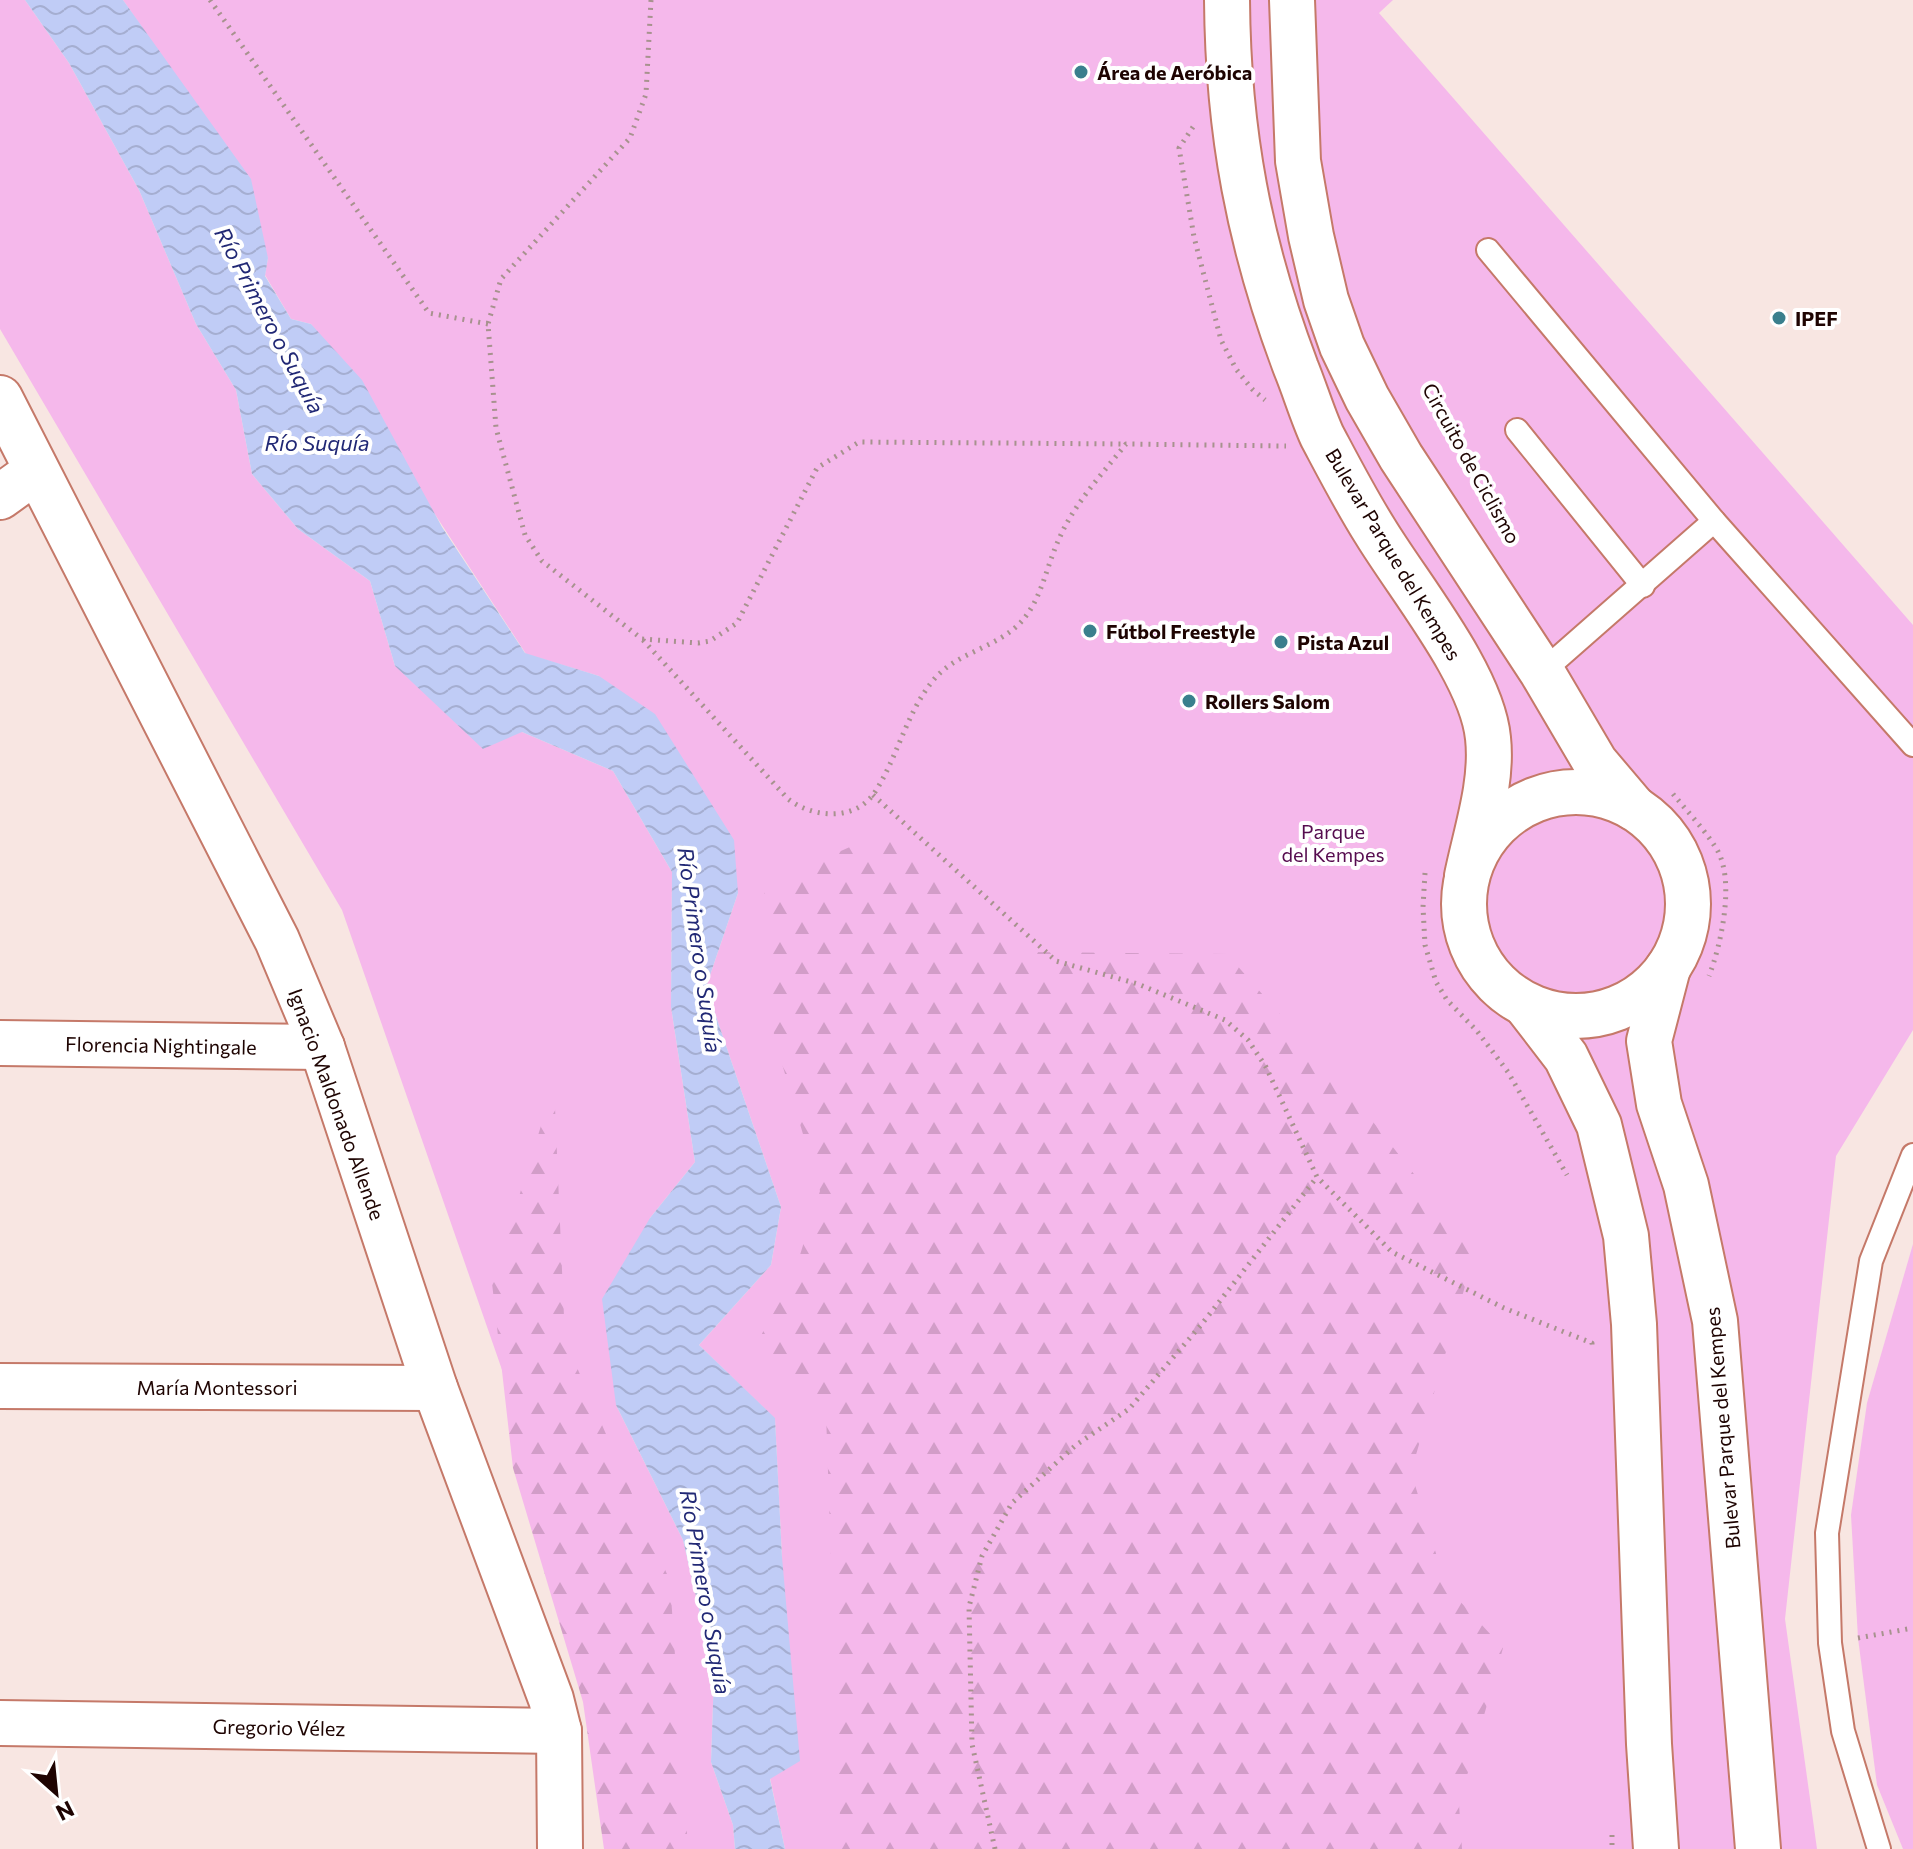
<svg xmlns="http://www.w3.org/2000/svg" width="1913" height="1849" font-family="Commissioner,sans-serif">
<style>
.green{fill:#f5b8eb}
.forest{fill:url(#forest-firs)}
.water{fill:url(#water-waves)}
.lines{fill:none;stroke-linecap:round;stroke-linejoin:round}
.service-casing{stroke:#c57969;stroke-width:26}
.minor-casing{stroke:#c57969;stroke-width:48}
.path{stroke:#a7928e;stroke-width:5;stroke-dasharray:2 6;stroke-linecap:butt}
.service{stroke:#fff;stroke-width:22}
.minor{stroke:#fff;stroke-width:44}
.poi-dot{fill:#3a7f8d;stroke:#fff;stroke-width:3}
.labels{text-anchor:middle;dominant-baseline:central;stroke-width:8;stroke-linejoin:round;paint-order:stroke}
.poi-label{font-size:20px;font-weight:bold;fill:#1e0402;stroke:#fff;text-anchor:start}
.street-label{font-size:20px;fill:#1e0402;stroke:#fff}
.park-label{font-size:20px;fill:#560c4f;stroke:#fff}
.water-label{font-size:22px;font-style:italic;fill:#212875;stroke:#fff}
</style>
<defs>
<pattern id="forest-firs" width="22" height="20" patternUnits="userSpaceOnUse" patternTransform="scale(2)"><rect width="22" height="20" fill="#f5b8eb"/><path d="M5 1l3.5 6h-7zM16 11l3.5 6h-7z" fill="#d29dc8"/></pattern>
<pattern id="water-waves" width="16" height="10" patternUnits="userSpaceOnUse" patternTransform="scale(2)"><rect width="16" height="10" fill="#c0ccf6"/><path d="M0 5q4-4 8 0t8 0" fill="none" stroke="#a5aed1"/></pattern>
</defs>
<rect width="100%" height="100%" fill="#f8e6e2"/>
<g class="green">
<path d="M0,0H25L69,63L139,190L196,324L236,390L252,474L298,529L370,581L395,666L522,732L613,771L672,872L671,1007L695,1162L650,1218L616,1405L683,1540L714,1674L711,1762L733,1825L735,1849H605L580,1594L342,910L0,329Z"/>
<path d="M123,0H1393L1379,13L1913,625V1030L1836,1156L1785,1619L1817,1849H785L770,1778L782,1557L775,1419L699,1345L771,1265L781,1207L706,987L738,893L599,676L526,654L311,324L291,319L265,275L268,258L182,86Z"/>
<path d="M1913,1244V1849H1903L1877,1785L1858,1638L1851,1515L1867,1403Z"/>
</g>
<g class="forest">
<path d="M886,831L1029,952L1227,954L1363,1109L1475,1252L1411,1472L1446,1586L1503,1648L1459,1804L1462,1849H841L826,1413L757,1343L794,1274L820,1191L774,1037L764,885Z"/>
<path d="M554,1084L565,1340L670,1581L688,1849H604L583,1702L513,1468L492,1283Z"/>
</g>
<path class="water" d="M25,0H123L251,179L268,258L265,276L291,319L311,324L362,380L442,527L525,653L599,676L655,714L734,840L738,893L706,987L781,1207L771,1265L699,1345L775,1418L782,1557L800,1761L770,1779L785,1849H735L733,1825L711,1762L714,1674L683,1540L616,1405L602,1299L650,1218L695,1162L671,1007L672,872L613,771L522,732L483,749L395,666L370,581L298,529L252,474L236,390L196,324L139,190L69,63Z"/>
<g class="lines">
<g class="service-casing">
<g id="service">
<path d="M1488,250L1714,521L1913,745"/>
<path d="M1517,430L1643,586"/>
<path d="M1542,672L1714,521"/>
<path d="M1879,1849L1843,1731L1830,1643L1827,1533L1871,1261L1913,1155"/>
</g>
</g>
<g class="minor-casing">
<g id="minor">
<path d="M1227,0C1228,132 1249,244 1296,368C1305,390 1312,414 1322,436C1339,468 1356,501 1375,531C1409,587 1482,675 1488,738C1493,783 1476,832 1467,876"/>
<path d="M1292,0L1298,161L1311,236L1326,300L1342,346L1367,398L1401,457L1542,672L1595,762L1634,808"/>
<path d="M0,398L277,940L322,1047L435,1388L551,1699L559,1731L560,1849"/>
<path d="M0,497L36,471"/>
<circle cx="1576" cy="904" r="112"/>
<path d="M1668,968L1649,1041L1659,1104L1686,1185L1715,1321L1758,1849"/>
<path d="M1526,1005L1566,1057L1599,1125L1626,1236L1634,1324L1649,1744L1656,1849"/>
<path d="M0,1043L322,1047"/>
<path d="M0,1386L435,1388"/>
<path d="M0,1723L559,1731"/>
</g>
</g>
<g class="path">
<path d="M210,0L429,313L488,324"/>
<path d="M651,0L646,94L630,138L501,279L488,324L496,428L525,535L542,561L642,639L698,643L710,641L737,623L817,468L859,442L1126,444"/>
<path d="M1193,127L1179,148L1194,237L1221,340L1236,369L1252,389L1265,400"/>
<path d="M643,640L788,799C813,818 855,822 875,792C897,758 906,715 931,683C954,652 996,649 1021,622C1042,599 1046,567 1059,539C1074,504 1102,474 1126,444L1286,446"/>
<path d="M1673,794C1687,811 1704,829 1716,848C1736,879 1721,945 1709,976"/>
<path d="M873,795L1056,961L1138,984L1225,1020L1248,1040L1266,1067L1317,1177L1392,1252L1504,1308L1592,1343V1346"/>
<path d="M1425,873L1423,907L1425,945L1436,982L1447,1000L1477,1031L1508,1072L1567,1175"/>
<path d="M1858,1638L1913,1628"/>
<path d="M1612,1835V1849"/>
<path d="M995,1849L972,1744L969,1607L982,1556L1012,1503L1076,1445L1129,1409L1201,1325L1317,1177"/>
</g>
<use href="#service" class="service"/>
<use href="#minor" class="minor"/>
</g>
<g class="poi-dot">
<circle cx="1081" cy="72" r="8"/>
<circle cx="1779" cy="318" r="8"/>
<circle cx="1090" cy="631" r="8"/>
<circle cx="1281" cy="642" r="8"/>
<circle cx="1189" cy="701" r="8"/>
</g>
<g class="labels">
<g class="poi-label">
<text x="1097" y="72">Área de Aeróbica</text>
<text x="1795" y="318">IPEF</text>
<text x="1106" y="631">Fútbol Freestyle</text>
<text x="1297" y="642">Pista Azul</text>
<text x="1205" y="701">Rollers Salom</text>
</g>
<g class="street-label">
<text transform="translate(1472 463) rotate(61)">Circuito de Ciclismo</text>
<text transform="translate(1394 554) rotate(59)">Bulevar Parque del Kempes</text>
<text transform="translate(161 1045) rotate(1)">Florencia Nightingale</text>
<text transform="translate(337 1104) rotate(70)">Ignacio Maldonado Allende</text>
<text x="217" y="1387">María Montessori</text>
<text transform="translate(1722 1428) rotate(-95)">Bulevar Parque del Kempes</text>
<text transform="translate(279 1727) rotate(1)">Gregorio Vélez</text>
</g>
<g class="park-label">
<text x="1333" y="831">Parque<tspan x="1333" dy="23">del Kempes</tspan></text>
</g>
<g class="water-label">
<text transform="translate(270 320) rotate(62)">Río Primero o Suquía</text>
<text x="317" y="442">Río Suquía</text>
<text transform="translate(700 950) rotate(82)">Río Primero o Suquía</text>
<text transform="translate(706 1592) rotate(80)">Río Primero o Suquía</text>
</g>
</g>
<g transform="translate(56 1793) rotate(153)" stroke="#ffffff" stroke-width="6" paint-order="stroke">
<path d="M0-6L14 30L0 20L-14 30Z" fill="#1e0402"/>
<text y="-12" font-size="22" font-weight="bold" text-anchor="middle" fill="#1e0402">N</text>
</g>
</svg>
